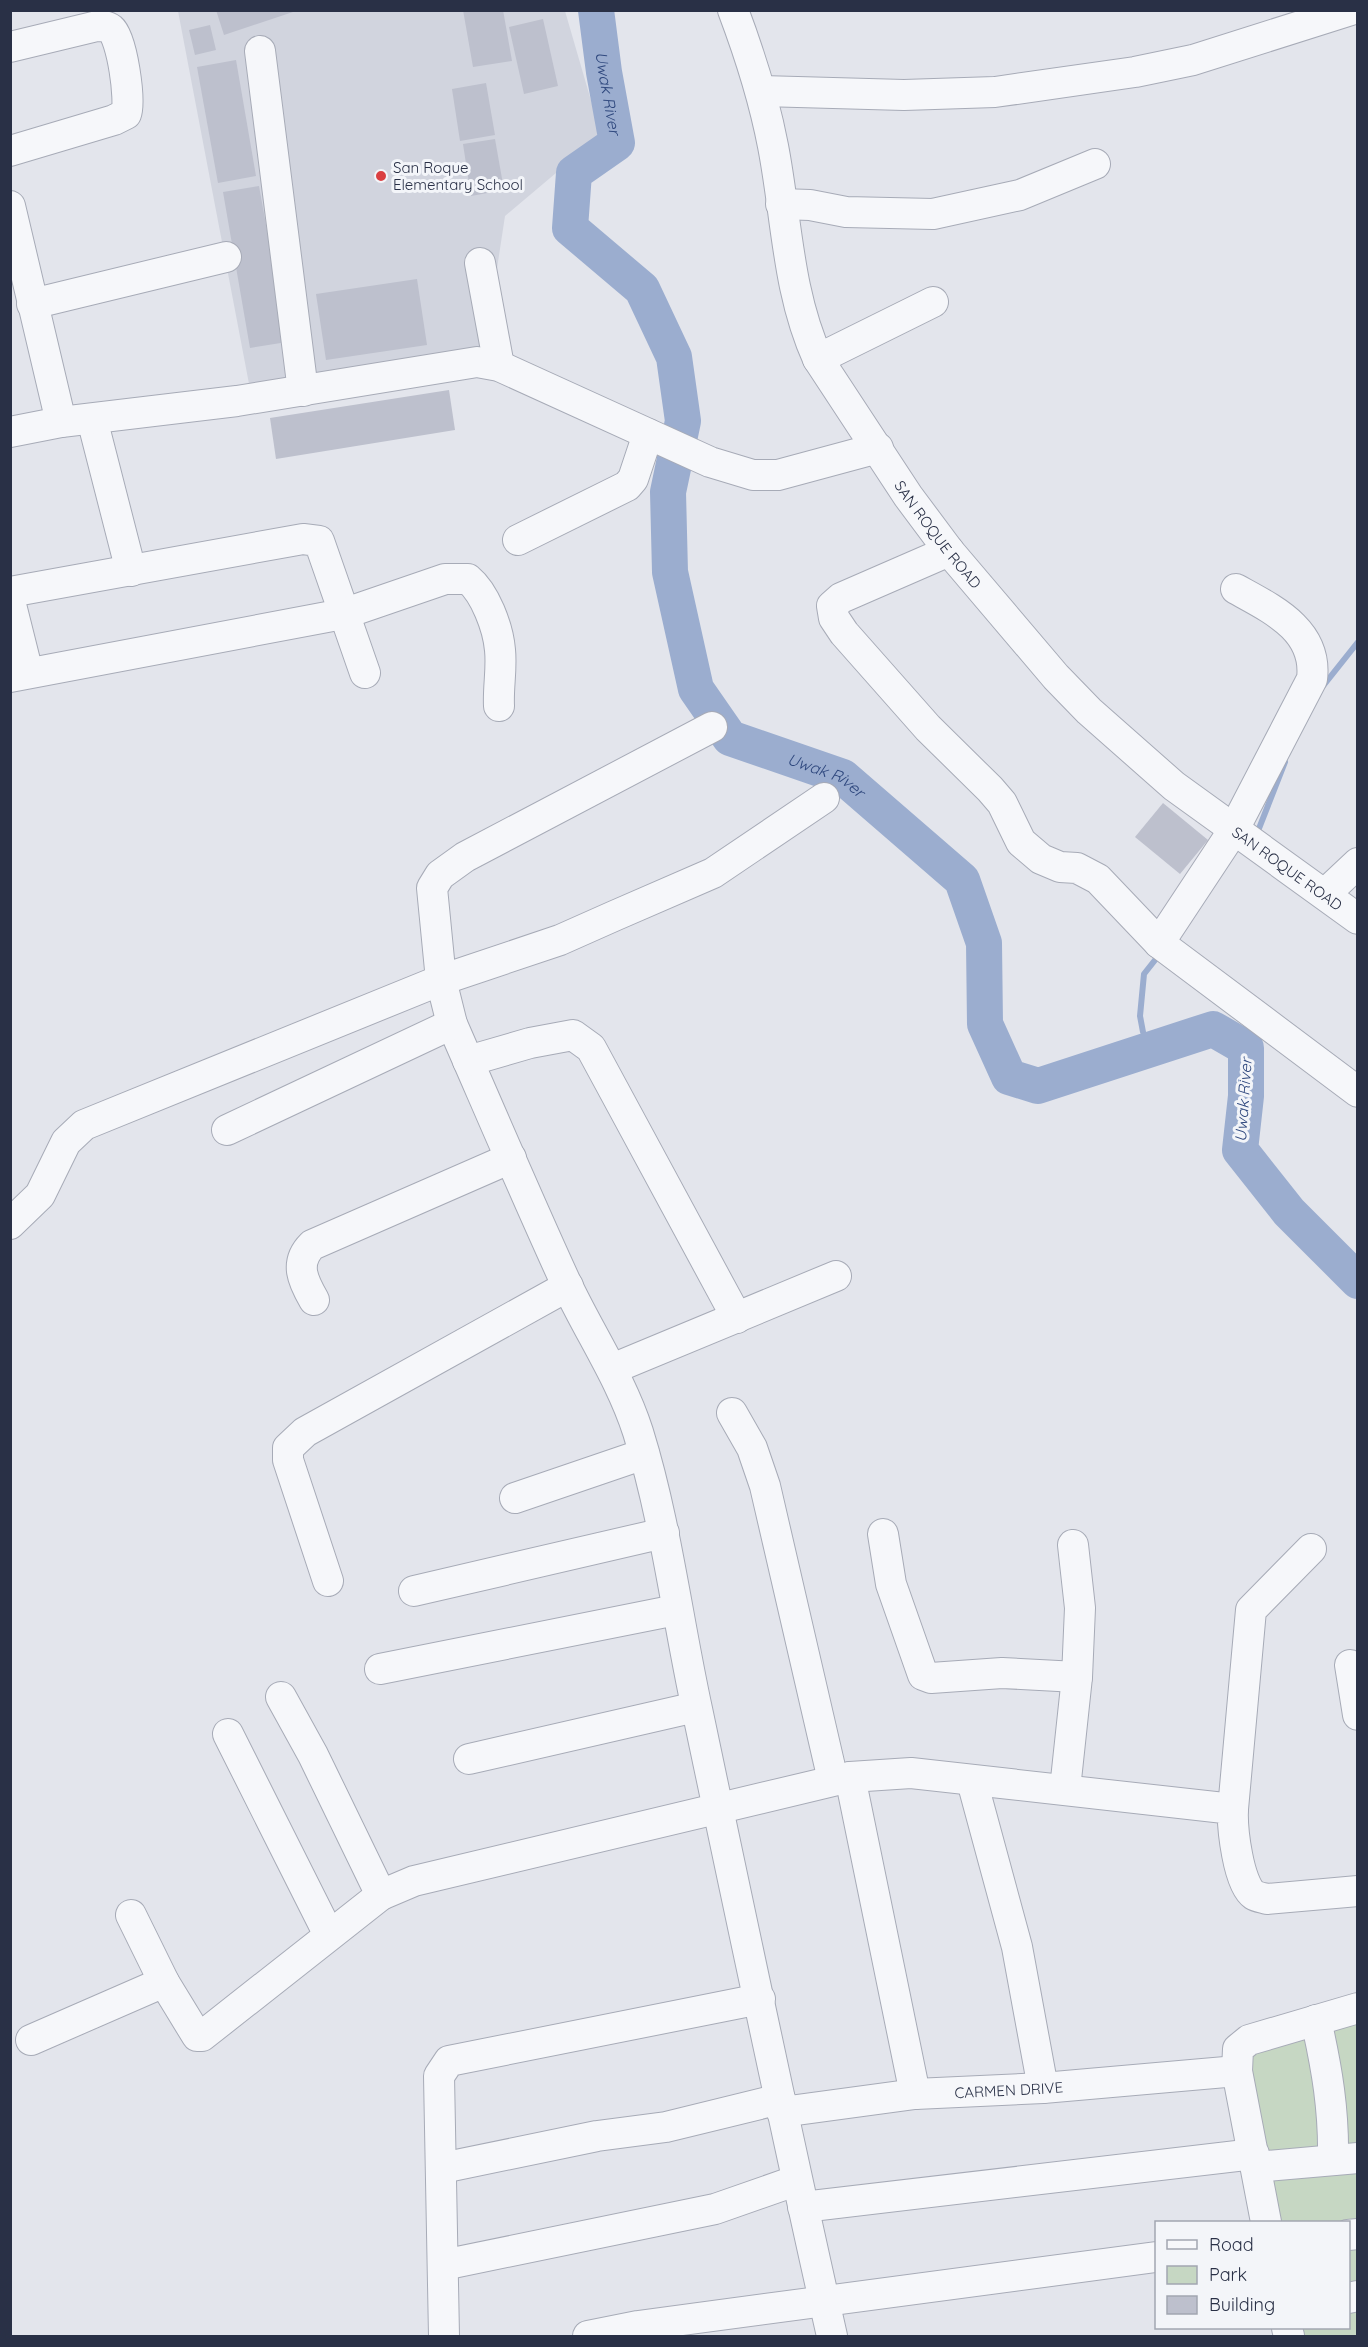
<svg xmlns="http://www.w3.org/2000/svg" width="1368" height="2347" font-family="Quicksand,sans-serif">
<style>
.built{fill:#d1d4de}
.green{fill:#c6d7c3}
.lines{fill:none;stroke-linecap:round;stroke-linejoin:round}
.stream{stroke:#9badcf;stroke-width:6}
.river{stroke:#9badcf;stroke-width:36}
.building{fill:#bdc0cd}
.minor-casing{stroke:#a7abb7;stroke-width:32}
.minor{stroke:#f6f7fa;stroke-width:30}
.poi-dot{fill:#da3f41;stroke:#f3f5f9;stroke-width:2}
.labels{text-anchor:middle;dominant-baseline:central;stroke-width:6;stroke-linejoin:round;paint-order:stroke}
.poi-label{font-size:15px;fill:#293046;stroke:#f3f5f9;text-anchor:start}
.street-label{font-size:15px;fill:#293046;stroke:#f3f5f9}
.water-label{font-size:16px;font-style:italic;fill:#2f487e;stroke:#f3f5f9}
</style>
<rect width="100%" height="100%" fill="#e3e5ec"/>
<path class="built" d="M178,11H565L601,135L505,216L485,347L250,389Z"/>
<path class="green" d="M1357,2018V2336H1304L1302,2328H1348V2222H1279L1254,2110L1248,2048Z"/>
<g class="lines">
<g class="stream">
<path d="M1323,686L1358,642"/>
<path d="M1258,831L1285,762"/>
<path d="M1143,1032L1140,1016L1144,974L1159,955"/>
</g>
<path class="river" id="s1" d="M596,10L604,72L617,143L574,173L570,228L642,289L674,357L683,421L668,492L670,572L696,689L730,738L843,777L962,880L984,943L985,1024L1009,1077L1038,1086L1213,1029L1246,1048V1096L1240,1150L1289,1212L1358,1281"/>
</g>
<g class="building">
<path d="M216,10H296V11L224,35Z"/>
<path d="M463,10H503L512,61L473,67Z"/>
<path d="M543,19L558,86L524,94L509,27Z"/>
<path d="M210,25L216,50L195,55L189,30Z"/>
<path d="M236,60L256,176L218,183L197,67Z"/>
<path d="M486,83L495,135L460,141L452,89Z"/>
<path d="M495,139L504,190L471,196L463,144Z"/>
<path d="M259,186L287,342L250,348L223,192Z"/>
<path d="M417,279L427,345L326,360L316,294Z"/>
<path d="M449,390L455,430L276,459L270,418Z"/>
<path d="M1163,803L1208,840L1180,874L1135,837Z"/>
</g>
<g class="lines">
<g class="minor-casing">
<g id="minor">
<path id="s2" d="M733,10C750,55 764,99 773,146C787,218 787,291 818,359L908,496L949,551L1056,677L1089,711L1174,786L1358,919"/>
<path d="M10,47L97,26C102,26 107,26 111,29C122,38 131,101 126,114L114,120L10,151"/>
<path d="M260,51L303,391"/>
<path d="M761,91L904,95L995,92L1135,72L1193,60L1351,10"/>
<path d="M781,204L810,205L846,212L933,214L1020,195L1095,164"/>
<path d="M10,206L61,422"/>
<path d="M480,263L499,366"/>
<path d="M32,304L226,257"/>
<path d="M818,359L933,302"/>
<path d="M92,419L131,571"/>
<path d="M10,432L61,422L237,401L477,362L499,366L710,462L753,475H778L878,448"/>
<path d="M518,540L627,486L633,479L648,434"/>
<path d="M949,551L841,598L832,606L834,618L844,633L928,728L990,789L1002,803L1021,842L1041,859L1060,867L1077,868L1098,879L1159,943L1358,1092"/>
<path d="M10,592L303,539L319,541L365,673"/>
<path d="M10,601L28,673"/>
<path d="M10,677L343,614L445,579H468C485,593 498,627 500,650C502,669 498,687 499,706"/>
<path d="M712,727L465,857L440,875L432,888L441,980L452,1024C490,1111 527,1198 566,1283C590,1334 621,1379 638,1432C666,1522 677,1617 697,1709C741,1918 785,2128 832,2336"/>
<path d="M1325,894L1358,863"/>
<path d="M1159,943L1233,831L1312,679C1318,630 1272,609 1236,589"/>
<path d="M468,1061L530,1043L573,1035L591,1048L737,1318"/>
<path d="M227,1130L452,1024"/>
<path d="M10,1224L40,1195L66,1142L84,1125L441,980L560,940L614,916L713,873L824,798"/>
<path d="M314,1300C303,1281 294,1263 312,1245L511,1158"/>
<path d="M612,1369L836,1276"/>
<path d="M732,1413L752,1448L765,1486L833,1780"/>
<path d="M515,1498L644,1454"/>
<path d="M883,1534L891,1584L923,1675L931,1678L1002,1673L1077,1677"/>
<path d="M328,1581L288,1460V1448L305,1432L568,1286"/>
<path d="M414,1591L664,1533"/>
<path d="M1350,1665L1358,1715"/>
<path d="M380,1669L676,1610"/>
<path d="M281,1697L313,1755L381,1895"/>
<path d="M228,1734L329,1935"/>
<path d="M469,1759L696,1707"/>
<path d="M850,1777L915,2094"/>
<path d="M972,1781L1017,1947L1043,2088"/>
<path d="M1065,1789L1077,1677L1080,1608L1073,1545"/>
<path d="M1233,1809L1251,1610L1311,1549"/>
<path d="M131,1915L164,1982"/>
<path d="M1316,2020C1327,2069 1334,2110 1333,2160"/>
<path d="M31,2040L164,1982L197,2036H202L381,1895L414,1881L850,1777L911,1773L1233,1809C1232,1827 1238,1884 1254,1895C1257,1897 1264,1898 1267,1899L1358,1891"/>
<path id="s3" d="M782,2112L915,2094L1043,2088L1237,2071"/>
<path d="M1256,2167L1358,2158"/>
<path d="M442,2168L597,2136L666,2127L780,2099"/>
<path d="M803,2207L1254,2154"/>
<path d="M1266,2222L1237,2071L1238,2049L1249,2040L1358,2008"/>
<path d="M1348,2235L1358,2234"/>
<path d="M443,2265L715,2209L795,2181"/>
<path d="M1348,2298L1358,2296"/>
<path d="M1287,2328L1289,2336"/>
<path d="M444,2336L439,2076L449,2061L760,1999"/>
<path d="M588,2336L638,2326L1156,2257"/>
</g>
</g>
<use href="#minor" class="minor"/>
</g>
<circle class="poi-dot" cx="381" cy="176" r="6"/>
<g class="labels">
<g class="poi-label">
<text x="393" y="167">San Roque<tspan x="393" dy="17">Elementary School</tspan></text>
</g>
<g class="street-label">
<text stroke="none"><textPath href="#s2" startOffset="573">SAN ROQUE ROAD</textPath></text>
<text stroke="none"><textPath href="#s2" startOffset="1059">SAN ROQUE ROAD</textPath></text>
<text stroke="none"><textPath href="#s3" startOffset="228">CARMEN DRIVE</textPath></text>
</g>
<g class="water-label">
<text stroke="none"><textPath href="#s1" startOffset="84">Uwak River</textPath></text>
<text stroke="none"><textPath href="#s1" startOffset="912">Uwak River</textPath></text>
<text transform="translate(1243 1100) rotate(-86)">Uwak River</text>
</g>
</g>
<rect width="1368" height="2347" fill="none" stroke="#293046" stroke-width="24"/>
<rect x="1155" y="2221" width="195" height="108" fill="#f3f5f9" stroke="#a2a6b1" stroke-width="1.5"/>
<rect x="1167" y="2240" width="30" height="9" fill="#f6f7fa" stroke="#a2a6b1" stroke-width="1.5"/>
<text x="1209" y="2251" font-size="18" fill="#293046">Road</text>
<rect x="1167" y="2266" width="30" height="18" fill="#c6d7c3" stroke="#a2a6b1" stroke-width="1.5"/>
<text x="1209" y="2281" font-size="18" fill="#293046">Park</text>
<rect x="1167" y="2296" width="30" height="18" fill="#bdc0cd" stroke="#a2a6b1" stroke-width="1.5"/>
<text x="1209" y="2311" font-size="18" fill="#293046">Building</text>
</svg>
